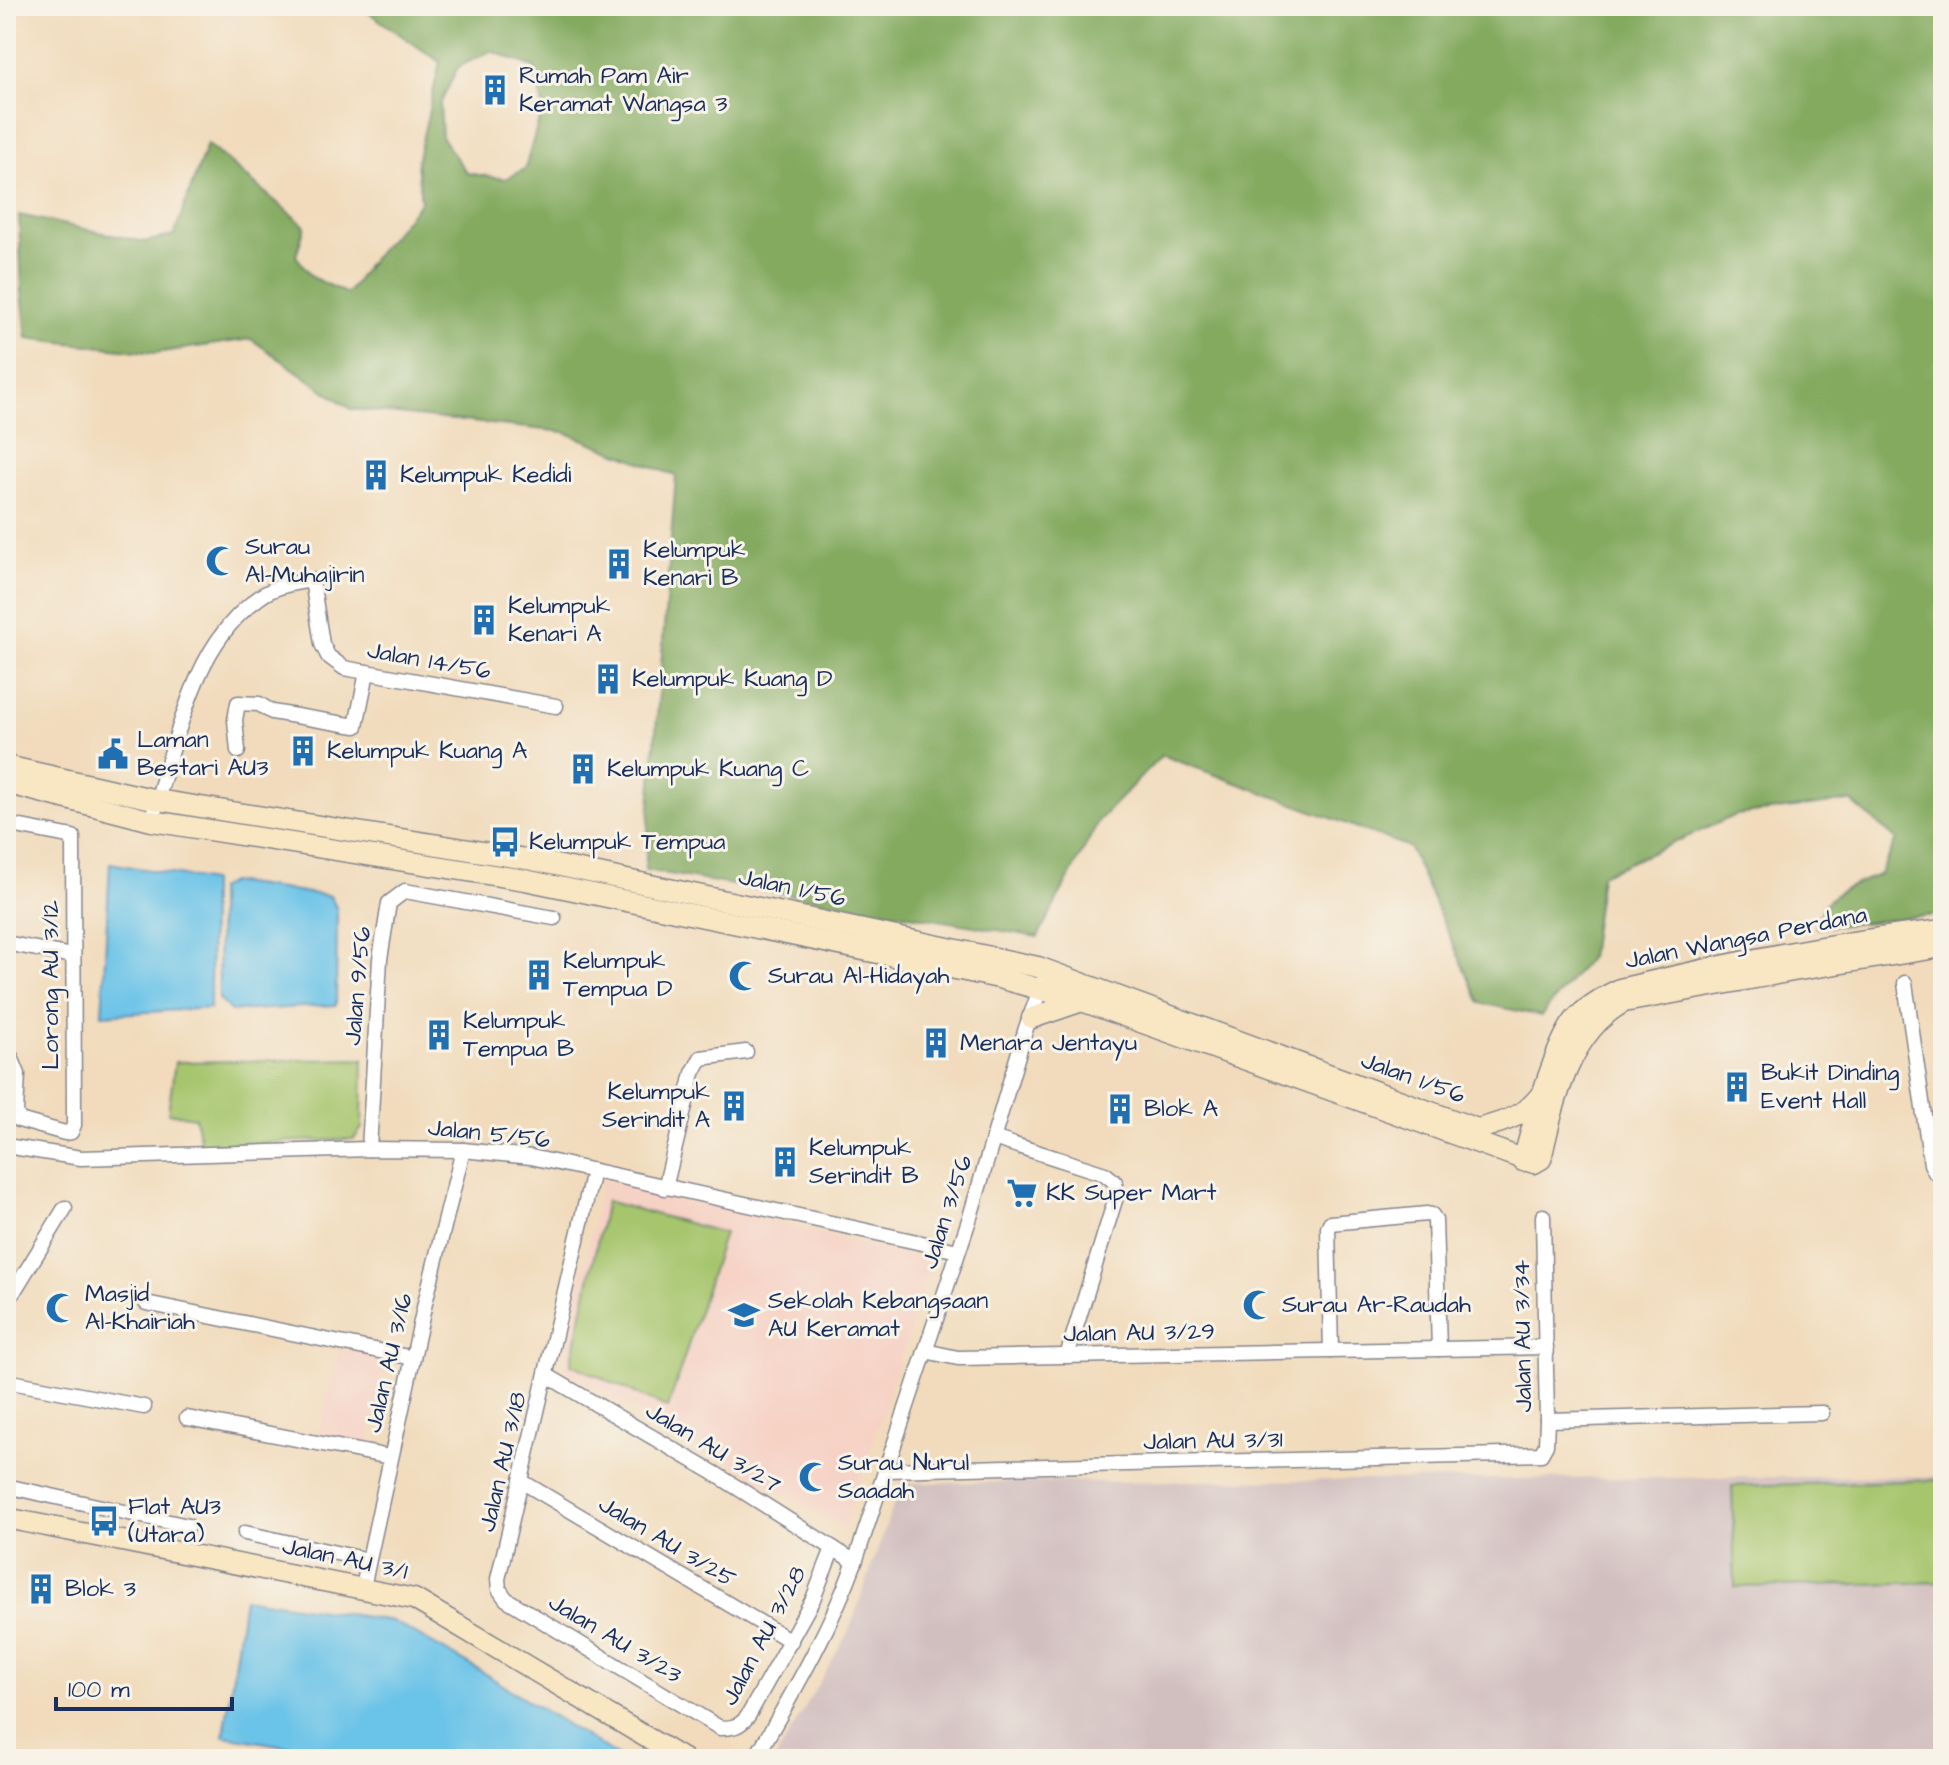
<svg xmlns="http://www.w3.org/2000/svg" width="1949" height="1765" font-family="'Architects Daughter',sans-serif">
<style>
.built{fill:#f6d2c5}
.industrial{fill:#d1bfbf}
.green{fill:#a6c56c;stroke:#607a65;stroke-width:2}
.forest{fill:#84aa60;stroke:#506c5f;stroke-width:2;fill-rule:evenodd}
.water{fill:#6ac3e8;stroke:#4279a3;stroke-width:2}
.lines{fill:none;stroke-linecap:round;stroke-linejoin:round}
.minor-casing{stroke:#86858d;stroke-width:17}
.secondary-casing{stroke:#86858d;stroke-width:23}
.minor{stroke:#fff;stroke-width:14}
.secondary{stroke:#f9e7c3;stroke-width:20}
.labels{text-anchor:middle;dominant-baseline:central;stroke-width:6;stroke-linejoin:round;paint-order:stroke}
.poi-label{font-size:24px;fill:#1b2f5e;stroke:#f7f3e8;text-anchor:start}
.street-label{font-size:24px;fill:#1b2f5e;stroke:#f7f3e8}
</style>
<rect width="100%" height="100%" fill="#f7f3e8"/>
<filter id="ink" filterUnits="userSpaceOnUse"><feTurbulence type="fractalNoise" baseFrequency=".0125" numOctaves="2"/><feDisplacementMap in="SourceGraphic" scale="16" xChannelSelector="R" yChannelSelector="G"/><feConvolveMatrix kernelMatrix="1 2 1 2 8 2 1 2 1" color-interpolation-filters="sRGB"/></filter>
<filter id="wash" filterUnits="userSpaceOnUse"><feTurbulence type="fractalNoise" baseFrequency=".006" numOctaves="4" result="noise"/><feDisplacementMap in="SourceGraphic" scale="32" xChannelSelector="R" yChannelSelector="G"/><feGaussianBlur stdDeviation="1.8" result="paint"/><feColorMatrix in="noise" values="0 0 0 0 0 0 0 0 0 0 0 0 0 0 0 0 0 1.4 0 .05"/><feComposite in="paint" operator="in"/></filter>
<g filter="url(#wash)">
<rect width="100%" height="100%" fill="#f1dbbc"/>
<g class="built">
<path d="M602,1179L932,1261L845,1528L563,1369Z"/>
<path d="M339,1348L388,1357L368,1449L318,1439Z"/>
</g>
<path class="industrial" d="M1943,1476V1759H775L849,1631L901,1483Z"/>
<g class="green">
<path d="M363,1059L362,1128L354,1139L201,1145L195,1117L168,1113L175,1062Z"/>
<path d="M606,1201L724,1233L668,1408L571,1364Z"/>
<path d="M1943,1480V1582L1735,1587L1732,1486Z"/>
</g>
<path class="forest" d="M359,6H1943V914L1816,928C1820,892 1851,887 1880,874L1897,840L1851,801L1736,815L1601,875L1590,957L1541,1016L1480,1003L1409,847L1162,755L1099,820L1038,937L645,870L676,476L564,432L351,409L251,339L155,353L27,338L22,291L19,215L145,242L174,235L207,144L305,226L296,256L312,277L347,294L372,259L421,202L417,162L440,62ZM491,51L534,67L543,106L525,169L505,179L467,173L442,138L440,104L458,67Z"/>
<g class="water">
<path d="M110,863L211,881L210,1008L102,1015Z"/>
<path d="M230,882L330,896L337,909L336,1005L231,1011L219,999L218,889Z"/>
<path d="M244,1598L392,1621L469,1664L622,1759H363L224,1736Z"/>
</g>
</g>
<g filter="url(#ink)">
<g class="lines">
<g class="minor-casing">
<g id="minor">
<path d="M6,274V285"/>
<path d="M238,751L235,720L238,703L259,704L272,712L356,726L367,672"/>
<path d="M152,821C158,795 166,770 174,744C191,689 210,632 260,597C275,586 294,583 312,580L322,644L328,656L344,668L556,706"/>
<path d="M6,824L73,837L74,1125L71,1132L65,1133L19,1120L16,1112L18,1074L11,1057L6,1056"/>
<path d="M6,943L72,956"/>
<path d="M1905,983L1931,1164L1935,1172L1943,1173"/>
<path d="M701,1058L746,1052"/>
<path d="M993,1138L1105,1174L1115,1182L1116,1197L1067,1356"/>
<path d="M6,1146L81,1158L369,1149L463,1150L531,1157L958,1251"/>
<path d="M369,1149L380,959L389,903L405,891L554,918"/>
<path d="M593,1171L498,1579L499,1589L506,1599L720,1728C734,1728 740,1726 748,1716L813,1599L833,1548"/>
<path d="M665,1188L693,1073L701,1058"/>
<path d="M146,1303L413,1358"/>
<path d="M6,1304L65,1208"/>
<path d="M925,1351L958,1358L1546,1347"/>
<path d="M1331,1351L1328,1228L1330,1223L1427,1214L1432,1215L1435,1220L1439,1349"/>
<path d="M546,1375L714,1473L855,1562"/>
<path d="M6,1381L144,1407"/>
<path d="M187,1418L390,1457"/>
<path d="M1547,1420L1822,1413"/>
<path d="M886,1470L1541,1454L1546,1445L1547,1420L1543,1216"/>
<path d="M521,1481L791,1641"/>
<path d="M6,1486L188,1526"/>
<path d="M245,1533L368,1560"/>
<path d="M363,1587L425,1303L463,1150"/>
<path d="M755,1759C792,1694 829,1632 855,1562L970,1217L1026,1028L1043,982"/>
</g>
</g>
<g class="secondary-casing">
<g id="secondary">
<path d="M6,766L157,800L532,860L1038,967L1477,1129"/>
<path d="M6,783L152,821L525,880L999,978L1082,1001L1534,1163L1541,1159C1554,1102 1569,1032 1624,1002L1793,971L1943,947"/>
<path d="M1032,1018L1079,1002"/>
<path d="M1478,1129C1504,1122 1526,1116 1542,1093"/>
<path d="M1523,1161C1532,1127 1554,1045 1575,1020C1587,1006 1603,997 1620,989C1727,963 1834,942 1943,930"/>
<path d="M6,1518L414,1599L683,1759"/>
</g>
</g>
<use href="#minor" class="minor"/>
<use href="#secondary" class="secondary"/>
</g>
</g>
<defs>
<g id="building-bare" transform="scale(2.4)"><path d="M-4-6H4V6H1V3H-1V6H-4ZM-2.5-4.3h1.7v1.8h-1.7ZM.8-4.3h1.7v1.8H.8ZM-2.5-1h1.7V.8h-1.7ZM.8-1h1.7V.8H.8Z" fill="#1f6fb2" stroke="#f7f3e8" stroke-width="2.5" paint-order="stroke"/></g>
<g id="mosque-bare" transform="scale(2.4)"><path d="M3.5-4.9A6 6 0 1 0 3.5 4.9A5 5 0 1 1 3.5-4.9Z" fill="#1f6fb2" stroke="#f7f3e8" stroke-width="2.5" paint-order="stroke"/></g>
<g id="civic-bare" transform="scale(2.4)"><path d="M-.6-6.5H3V-4.5H.6V-3L4-1V1h2V6H-6V1h2V-1L-.6-3ZM-1.2 2.5V6h2.4V2.5Z" fill="#1f6fb2" stroke="#f7f3e8" stroke-width="2.5" paint-order="stroke"/></g>
<g id="bus-bare" transform="scale(2.4)"><path d="M-5-6H5V4H4V6H2V4H-2V6H-4V4H-5ZM-3.5-4V0h7V-4ZM-3.5 1.2v1.5H-2V1.2ZM2 1.2v1.5H3.5V1.2Z" fill="#1f6fb2" stroke="#f7f3e8" stroke-width="2.5" paint-order="stroke"/></g>
<g id="supermarket-bare" transform="scale(2.4)"><path d="M-6-5.5h2.5l.6 2H6L4.5 2H-2.5L-4.4-4H-6ZM-1.5 3.2a1.3 1.3 0 1 0 .1 0ZM3 3.2a1.3 1.3 0 1 0 .1 0Z" fill="#1f6fb2" stroke="#f7f3e8" stroke-width="2.5" paint-order="stroke"/></g>
<g id="school-bare" transform="scale(2.4)"><path d="M0-5L7-2L0 1L-7-2ZM-4 1L0 2.5L4 1V4Q0 6-4 4Z" fill="#1f6fb2" stroke="#f7f3e8" stroke-width="2.5" paint-order="stroke"/></g>
</defs>
<g fill-rule="evenodd">
<use href="#building-bare" x="495" y="90"/>
<use href="#building-bare" x="376" y="475"/>
<use href="#mosque-bare" x="221" y="561"/>
<use href="#building-bare" x="619" y="564"/>
<use href="#building-bare" x="484" y="620"/>
<use href="#building-bare" x="608" y="679"/>
<use href="#building-bare" x="303" y="751"/>
<use href="#civic-bare" x="113" y="754"/>
<use href="#building-bare" x="583" y="769"/>
<use href="#bus-bare" x="505" y="842"/>
<use href="#building-bare" x="539" y="975"/>
<use href="#mosque-bare" x="744" y="976"/>
<use href="#building-bare" x="439" y="1035"/>
<use href="#building-bare" x="936" y="1043"/>
<use href="#building-bare" x="1737" y="1087"/>
<use href="#building-bare" x="734" y="1106"/>
<use href="#building-bare" x="1120" y="1109"/>
<use href="#building-bare" x="785" y="1162"/>
<use href="#supermarket-bare" x="1022" y="1193"/>
<use href="#mosque-bare" x="1258" y="1305"/>
<use href="#mosque-bare" x="61" y="1308"/>
<use href="#school-bare" x="744" y="1315"/>
<use href="#mosque-bare" x="814" y="1477"/>
<use href="#bus-bare" x="104" y="1521"/>
<use href="#building-bare" x="41" y="1589"/>
</g>
<g class="labels">
<g class="poi-label">
<text x="519" y="76">Rumah Pam Air<tspan x="519" dy="28">Keramat Wangsa 3</tspan></text>
<text x="400" y="475">Kelumpuk Kedidi</text>
<text x="245" y="547">Surau<tspan x="245" dy="28">Al-Muhajirin</tspan></text>
<text x="643" y="550">Kelumpuk<tspan x="643" dy="28">Kenari B</tspan></text>
<text x="508" y="606">Kelumpuk<tspan x="508" dy="28">Kenari A</tspan></text>
<text x="632" y="679">Kelumpuk Kuang D</text>
<text x="137" y="740">Laman<tspan x="137" dy="28">Bestari AU3</tspan></text>
<text x="327" y="751">Kelumpuk Kuang A</text>
<text x="607" y="769">Kelumpuk Kuang C</text>
<text x="529" y="842">Kelumpuk Tempua</text>
<text x="563" y="961">Kelumpuk<tspan x="563" dy="28">Tempua D</tspan></text>
<text x="768" y="976">Surau Al-Hidayah</text>
<text x="463" y="1021">Kelumpuk<tspan x="463" dy="28">Tempua B</tspan></text>
<text x="960" y="1043">Menara Jentayu</text>
<text x="1761" y="1073">Bukit Dinding<tspan x="1761" dy="28">Event Hall</tspan></text>
<text x="710" y="1092" text-anchor="end">Kelumpuk<tspan x="710" dy="28">Serindit A</tspan></text>
<text x="1144" y="1109">Blok A</text>
<text x="809" y="1148">Kelumpuk<tspan x="809" dy="28">Serindit B</tspan></text>
<text x="1046" y="1193">KK Super Mart</text>
<text x="85" y="1294">Masjid<tspan x="85" dy="28">Al-Khairiah</tspan></text>
<text x="768" y="1301">Sekolah Kebangsaan<tspan x="768" dy="28">AU Keramat</tspan></text>
<text x="1282" y="1305">Surau Ar-Raudah</text>
<text x="838" y="1463">Surau Nurul<tspan x="838" dy="28">Saadah</tspan></text>
<text x="128" y="1507">Flat AU3<tspan x="128" dy="28">(Utara)</tspan></text>
<text x="65" y="1589">Blok 3</text>
</g>
<g class="street-label">
<text transform="translate(429 661) rotate(10)">Jalan 14/56</text>
<text transform="translate(792 888) rotate(12)">Jalan 1/56</text>
<text transform="translate(1746 938) rotate(-11)">Jalan Wangsa Perdana</text>
<text transform="translate(51 985) rotate(-90)">Lorong AU 3/12</text>
<text transform="translate(358 986) rotate(-85)">Jalan 9/56</text>
<text transform="translate(1413 1078) rotate(20)">Jalan 1/56</text>
<text transform="translate(489 1134) rotate(6)">Jalan 5/56</text>
<text transform="translate(947 1212) rotate(-72)">Jalan 3/56</text>
<text transform="translate(1139 1333) rotate(-1)">Jalan AU 3/29</text>
<text transform="translate(1523 1336) rotate(-91)">Jalan AU 3/34</text>
<text transform="translate(389 1363) rotate(-77)">Jalan AU 3/16</text>
<text transform="translate(1213 1441) rotate(-1)">Jalan AU 3/31</text>
<text transform="translate(713 1448) rotate(31)">Jalan AU 3/27</text>
<text transform="translate(503 1462) rotate(-77)">Jalan AU 3/18</text>
<text transform="translate(667 1542) rotate(31)">Jalan AU 3/25</text>
<text transform="translate(345 1559) rotate(12)">Jalan AU 3/1</text>
<text transform="translate(764 1636) rotate(-62)">Jalan AU 3/28</text>
<text transform="translate(615 1639) rotate(31)">Jalan AU 3/23</text>
</g>
</g>
<rect width="1949" height="1765" fill="none" stroke="#f7f3e8" stroke-width="32"/>
<path d="M56 1697v12h176v-12" fill="none" stroke="#1b2f5e" stroke-width="4"/>
<text x="68" y="1697" font-size="24" fill="#1b2f5e" stroke="#f7f3e8" stroke-width="6" paint-order="stroke">100 m</text>
</svg>
